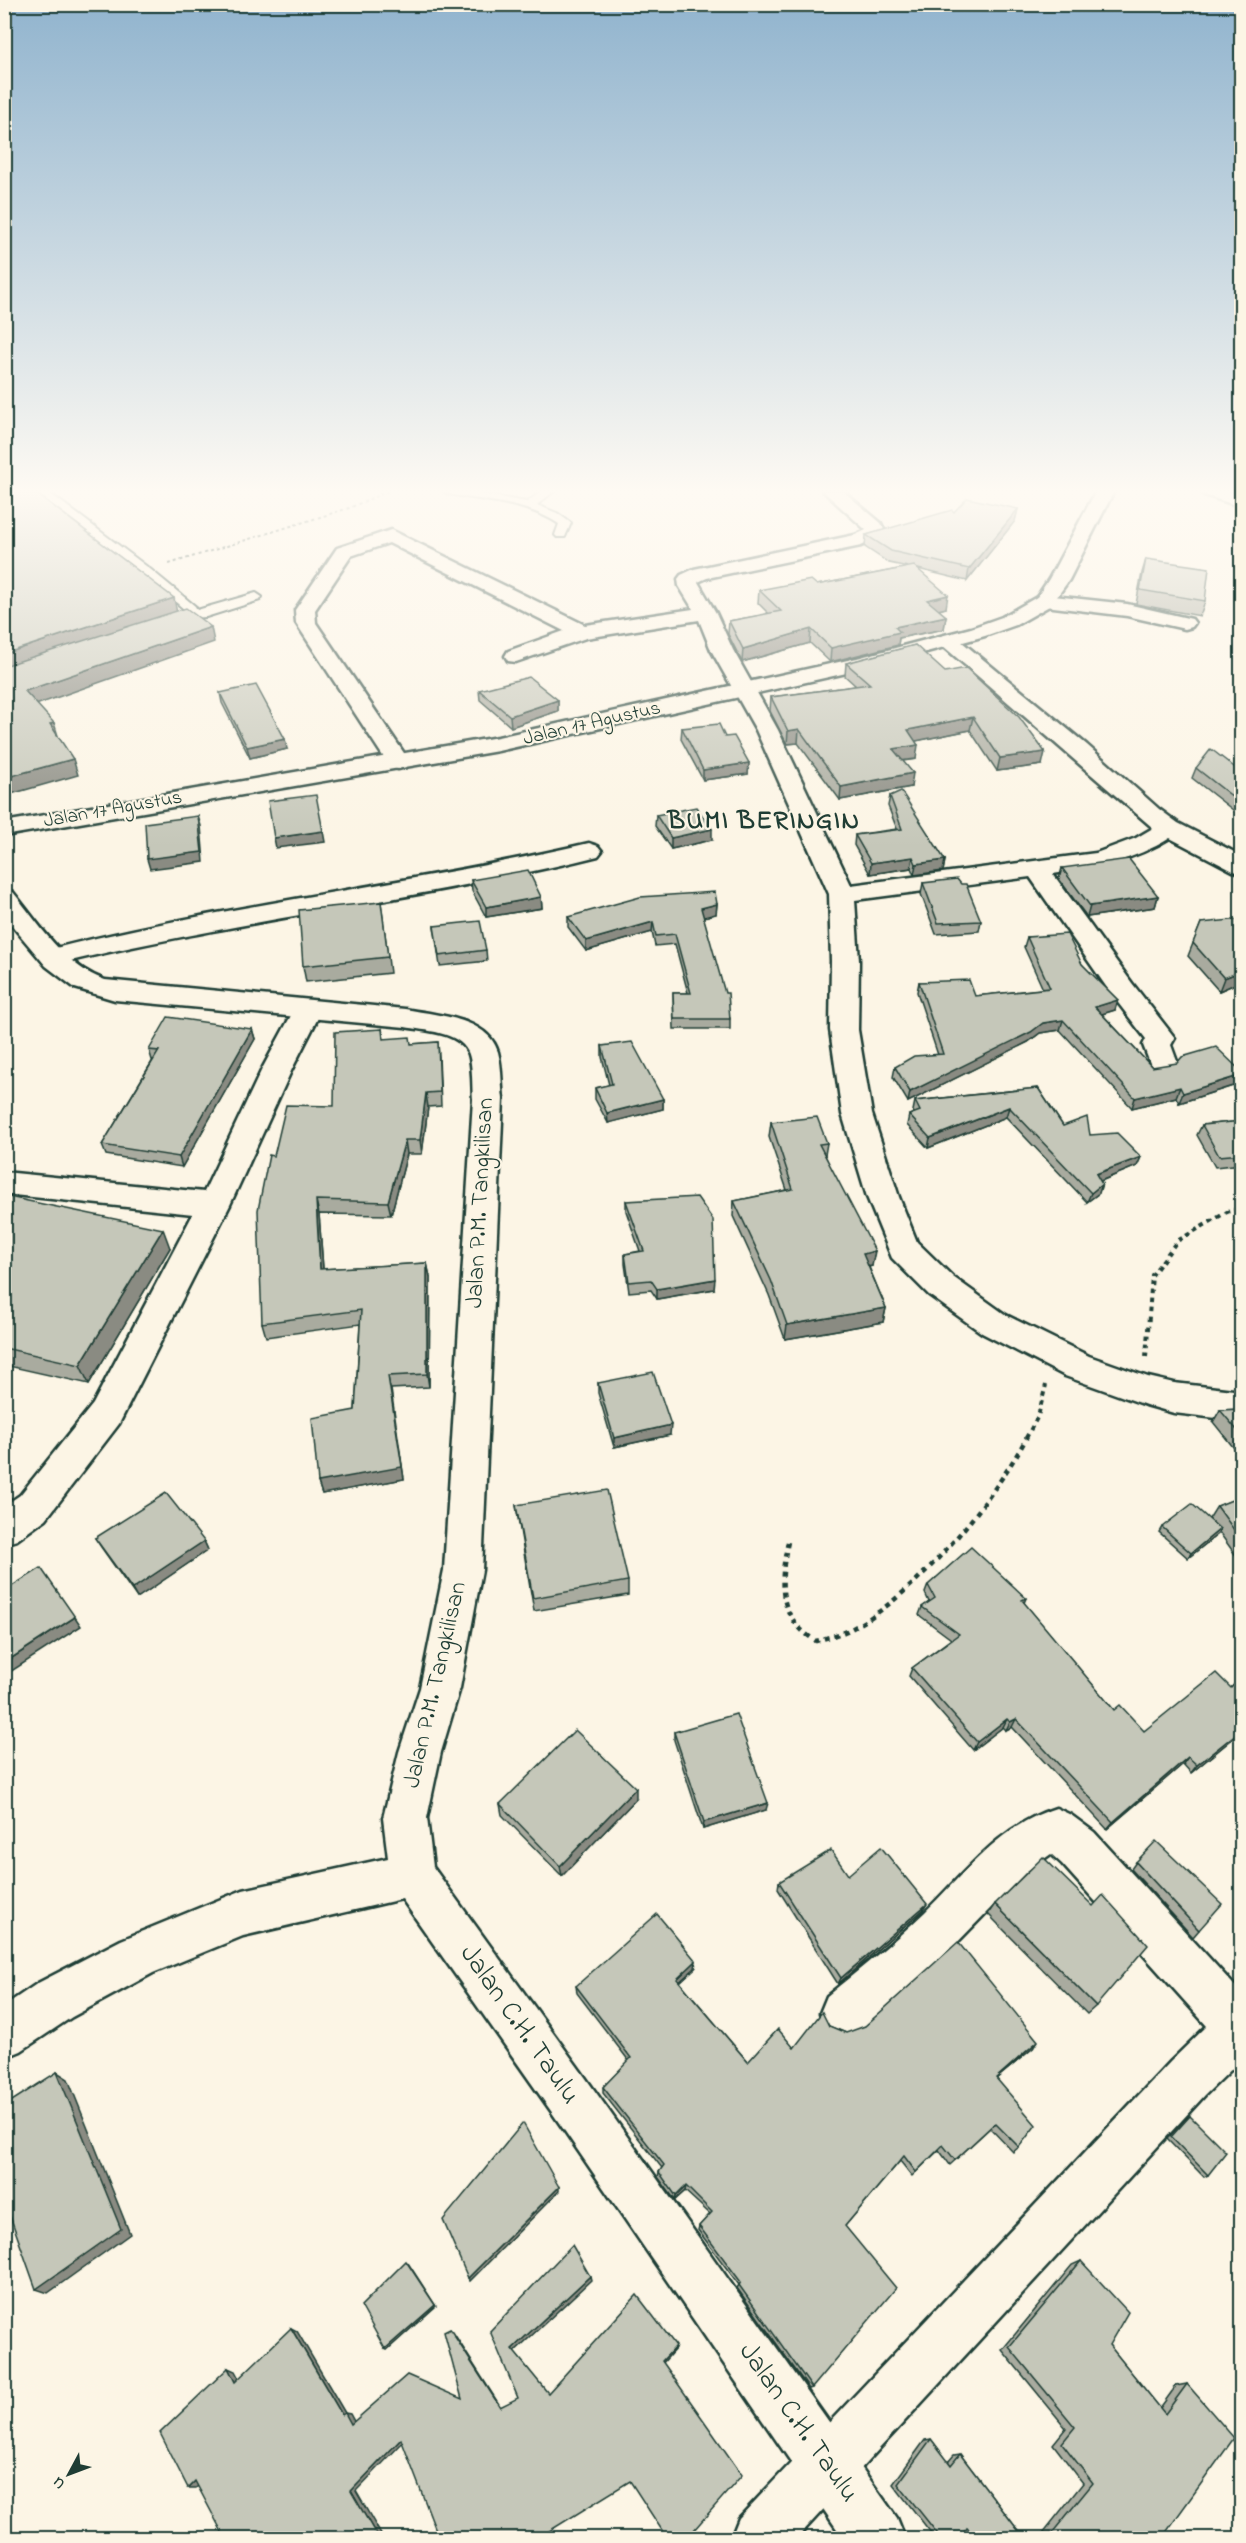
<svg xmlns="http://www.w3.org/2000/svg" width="1246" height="2543" font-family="'Indie Flower',sans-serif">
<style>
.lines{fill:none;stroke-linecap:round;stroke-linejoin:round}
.service-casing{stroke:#1f3d34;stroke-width:4}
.minor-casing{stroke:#1f3d34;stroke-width:5}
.tertiary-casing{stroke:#1f3d34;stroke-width:5}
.path-far2{stroke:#1f3d34;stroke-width:2;stroke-dasharray:3 3;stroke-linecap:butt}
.path-far1{stroke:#1f3d34;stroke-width:4;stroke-dasharray:4.5 4.5;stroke-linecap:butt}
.path{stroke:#1f3d34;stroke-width:4.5;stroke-dasharray:5 5;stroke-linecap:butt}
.service{fill:#fcf5e5;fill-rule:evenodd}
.minor{fill:#fcf5e5;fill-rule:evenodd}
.tertiary{fill:#fcf5e5;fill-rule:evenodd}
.wall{fill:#a9ab9f;stroke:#1f3d34;stroke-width:1.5}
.shaded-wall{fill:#8a8b82;stroke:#1f3d34;stroke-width:1.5}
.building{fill:#c5c7b9;stroke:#1f3d34;stroke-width:1.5}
.labels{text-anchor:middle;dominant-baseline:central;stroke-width:4.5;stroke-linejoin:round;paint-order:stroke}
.far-street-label{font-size:20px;fill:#1f3d34;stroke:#fcf5e5}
.street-label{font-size:24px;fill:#1f3d34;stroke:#fcf5e5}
.far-district-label{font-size:26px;font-weight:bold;letter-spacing:1.5px;fill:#1f3d34;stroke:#fcf5e5}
.near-street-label{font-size:28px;fill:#1f3d34;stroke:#fcf5e5}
</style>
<rect width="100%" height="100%" fill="#fcf5e5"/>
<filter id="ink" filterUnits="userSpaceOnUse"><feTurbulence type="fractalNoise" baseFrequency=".0167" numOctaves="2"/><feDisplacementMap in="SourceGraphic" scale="12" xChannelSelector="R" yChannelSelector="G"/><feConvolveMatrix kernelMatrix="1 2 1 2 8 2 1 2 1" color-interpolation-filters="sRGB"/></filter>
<g filter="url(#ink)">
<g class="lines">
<g class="service-casing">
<g id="service">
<path d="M35,491H47L150,569L195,606L197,610L256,593L262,597L260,600L206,617L192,618L174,627H166V621L185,610L142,573Z"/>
<path d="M443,491H464L527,502L542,491H554L537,505L557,513L571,523L565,537H557L555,535L559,524C528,503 485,501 448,494Z"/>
</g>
</g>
<g class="minor-casing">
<g id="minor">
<path d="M823,491H843L881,523L885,532L883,536L861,546L707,578L698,582L716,613L733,650L778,730L851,885L1096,853L1136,838L1153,828L942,645L938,641L942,637L949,635L956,637L1087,745L1159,809L1178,823L1242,856V873L1233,871L1170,838C1133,861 1095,868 1053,874L1132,983L1175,1038L1171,1045L1178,1064L1173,1071L1163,1074L1153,1071L1143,1045L1146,1039L1112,995L1030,877L855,900L859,961L858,1030L872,1114L899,1197L917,1242L953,1277L1006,1315L1089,1356L1148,1377L1174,1383L1242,1391V1421L1174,1413L1146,1405L1065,1376L982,1333L929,1295L892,1258L867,1197L842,1114L830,1030L831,961L829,894L756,730L711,650L699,620L586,638L516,662L508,661L505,656L508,651L564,631L389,543L351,556L315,610L316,623L410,762L406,767L398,769L390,767L296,623L295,610L337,548L391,530L585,625L693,609L679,586L678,579L681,575L694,569L855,535L866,530Z"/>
<path d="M1201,491H1227L1242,496V507L1204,495Z"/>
<path d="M1044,595L1127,604L1192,619L1195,623L1192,627L1185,629L1127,616L1037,605L1034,601L1037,597Z"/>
<path d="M589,843L598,846L602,851L598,856C418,901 234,920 54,965L44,963L40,957L44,951C224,904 409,885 589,843Z"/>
<path d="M308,1001L318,1004L322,1010L292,1069L230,1205L119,1424L46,1519L17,1540L4,1544V1506L20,1495L93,1404L193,1214L4,1194V1172L204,1192L262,1069L294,1010L298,1004Z"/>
<path d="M1056,1808L1071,1815L1094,1832L1242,1994V2059L1205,2095L797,2538H731L739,2518L1171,2061L1207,2026L1062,1864L1051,1854L1027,1871L945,1955L861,2030L844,2037L827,2030L820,2013L827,1996C860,1969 894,1942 925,1912C966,1872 999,1826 1056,1808Z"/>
</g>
</g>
<g class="tertiary-casing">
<g id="tertiary">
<path d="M1096,491H1114L1069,580L1051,605L1016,625L985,636L860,670L498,751L4,836V822L498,737L857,658L971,628L1002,617L1037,597L1049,579Z"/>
<path d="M4,890L13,892C39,924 64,966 105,980L405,1009C434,1015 488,1017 498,1052C502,1067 501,1084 503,1099L482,1570L460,1688L441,1752L427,1818L433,1867L585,2077L897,2518L905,2538H843L551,2111L402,1899L243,1936L153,1973L72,2017L21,2051L4,2058V2006L38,1983L121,1940L243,1890L388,1858L383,1818L399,1752L420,1688L444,1570L473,1099C472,1087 473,1062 468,1052C458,1031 425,1031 405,1027L115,1000L75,988L46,966L4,916Z"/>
</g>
</g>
<path class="path-far2" d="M169,564L349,508L388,491"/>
<g class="path-far1">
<path d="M1146,1357L1152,1275L1177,1241L1227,1212L1242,1208"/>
<path d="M1026,1438L1038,1416L1046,1385"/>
</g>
<path class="path" d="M788,1542C779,1583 777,1617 816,1641C826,1638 837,1635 847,1631C915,1598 991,1503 1027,1437"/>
<use href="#service" class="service"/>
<use href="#minor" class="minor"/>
<use href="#tertiary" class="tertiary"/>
</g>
<g class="wall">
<path d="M1018,509L1015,521L967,581L918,569L946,608L939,610L946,616L944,629L899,638L898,645L830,662L810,643L742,662L728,634L729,621L769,614L758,603L759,590L817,585L908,567L889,563L865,547L866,535L954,512Z"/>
<path d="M1146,559L1205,601L1200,616L1136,604L1142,573Z"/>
<path d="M915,645L1042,765L997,771L970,730L915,741L916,759L903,761L911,787L840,800L798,743L787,744L770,711L771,697L856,686L845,676L846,663Z"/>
<path d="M479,690L558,700V711L511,727L480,700Z"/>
<path d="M220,693L287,749L250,758L222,703Z"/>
<path d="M682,728L725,737L749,763L748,774L703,780L681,739Z"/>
<path d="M1196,768L1242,773V817L1192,778Z"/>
<path d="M890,796L945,860L943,871L914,875L911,868L870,874L854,845L855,835L897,829L888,806Z"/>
<path d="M656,815L712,840L671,849L655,826Z"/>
<path d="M1062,868L1158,896L1155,907L1087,917L1059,879Z"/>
<path d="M471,880L541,897L542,908L486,917L472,891Z"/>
<path d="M923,883L981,921L979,931L936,934L921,894Z"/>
<path d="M381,902L390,973L306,982L303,966Z"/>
<path d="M717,904L716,914L703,917L730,1019V1029H674L673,993H688L675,944L655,946L652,932L586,951L568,927V917Z"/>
<path d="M1201,923L1242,981L1219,991L1188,956Z"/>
<path d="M434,926L486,950L487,961L440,966Z"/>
<path d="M1027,937L1082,964L1115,1010L1102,1014L1152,1067L1242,1072V1079L1239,1084L1179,1103L1176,1097L1132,1108L1060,1030L1040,1033L1028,1042L908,1102L893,1077L895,1067L938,1055L917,992L919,982L975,996L1043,989L1024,947Z"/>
<path d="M252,1029L255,1039L182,1167L106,1155L102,1145L153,1060H152L149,1050Z"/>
<path d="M382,1029L384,1039L411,1044L438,1042L439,1056L441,1106L428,1107L422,1154H407L391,1215L319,1214L323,1269L427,1263L430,1277L429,1387L391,1389L404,1479L322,1494L318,1482L355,1410L360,1324L266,1337L262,1323L334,1106Z"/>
<path d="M602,1046L663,1099V1109L608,1123L595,1099V1088L609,1085L602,1057Z"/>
<path d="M1038,1088L1063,1126L1090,1135L1141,1157L1137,1166L1101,1181L1099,1193L1087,1202L1006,1117L928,1148L907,1125L909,1115L914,1113L913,1111L915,1101Z"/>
<path d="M1242,1121V1164L1215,1167L1197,1135L1202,1125Z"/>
<path d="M771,1122L827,1143L825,1155L872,1266L869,1267L886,1308L883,1322L785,1339L769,1295L733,1216L734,1201L787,1190L769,1137Z"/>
<path d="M4,1196L170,1248L89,1384L4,1365Z"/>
<path d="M626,1201L714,1289L657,1299L651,1290L629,1292L625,1264V1254L640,1251L626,1211Z"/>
<path d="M598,1383L670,1435L614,1447L598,1393Z"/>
<path d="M1242,1409V1458L1213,1422L1220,1410Z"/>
<path d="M1242,1496V1564L1219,1532L1218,1534L1188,1558L1159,1532L1162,1527L1211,1521L1209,1519L1217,1506Z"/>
<path d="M516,1505L628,1581V1595L534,1611L518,1518Z"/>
<path d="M95,1538L204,1541L208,1550L137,1598L101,1547Z"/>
<path d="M928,1585L1026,1598L1024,1603L1114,1710L1144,1731L1231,1688L1242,1676V1731L1191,1773L1183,1764L1107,1829L1012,1727L1006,1730L1003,1727L973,1750L909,1676L912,1668L951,1639L919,1615L922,1607L929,1602L925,1593Z"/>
<path d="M674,1732L766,1810L703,1829L674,1740Z"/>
<path d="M636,1799L562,1876L502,1815L500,1804Z"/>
<path d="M1136,1862L1199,1930L1193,1937L1131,1869Z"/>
<path d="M848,1875L923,1910L838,1984L778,1889L779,1882Z"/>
<path d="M995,1904L1096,2006L1087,2014L988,1914Z"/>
<path d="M695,1968L680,1982L748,2062L794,2048L829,2026L846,2033L1033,2048L996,2079L1019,2147L1013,2152L990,2128L950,2165L939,2150L912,2176L900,2161L845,2226L812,2388L809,2389L737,2288L739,2285L698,2230L699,2226L710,2214L685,2191L675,2200L658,2177L659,2172L662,2168L603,2093V2087L629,2061L577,1993L576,1986Z"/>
<path d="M1190,2116L1208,2175L1204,2177L1167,2139L1187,2118Z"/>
<path d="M1081,2261L1109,2345L1160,2408L1176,2386L1187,2384L1162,2538H1039L1083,2483L1053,2444L1066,2428L1002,2350L1072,2265Z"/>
<path d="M931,2439L948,2462L954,2455L960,2454L1024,2538H970L964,2532L960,2538H935L893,2484L925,2440Z"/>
</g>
<g class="shaded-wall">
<path d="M1018,509L1015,521L967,581L969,569Z"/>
<path d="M948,595L946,608L925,613L927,600Z"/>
<path d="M174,598L177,613L4,671V654Z"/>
<path d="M946,616L944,629L899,638L898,645L830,662L831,648L895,627Z"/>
<path d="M211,627L214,642L30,707L25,691Z"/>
<path d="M811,629L810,643L742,662L743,649Z"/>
<path d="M558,700V711L511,727L510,716Z"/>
<path d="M973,717L970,730L906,743L908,730Z"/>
<path d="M54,723L59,739L50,724Z"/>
<path d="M799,729L798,743L787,744L788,731Z"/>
<path d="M285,739L287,749L250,758L247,747Z"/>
<path d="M918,745L916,759L891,762L893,749Z"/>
<path d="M1045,752L1042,765L997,771L1000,758Z"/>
<path d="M73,759L78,775L4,796V778Z"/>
<path d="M749,763L748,774L703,780V770Z"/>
<path d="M913,773L911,787L840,800L841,787Z"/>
<path d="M198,816L201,826L204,862L150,869L147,859Z"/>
<path d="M712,829V840L671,849V838Z"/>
<path d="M323,831L325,842L276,848L274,838Z"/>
<path d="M913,857L911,868L870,874L871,863Z"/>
<path d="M945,860L943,871L914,875L916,864Z"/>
<path d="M1158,896L1155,907L1087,917L1090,906Z"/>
<path d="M541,897L542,908L486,917V907Z"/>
<path d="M717,904L716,914L700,918L701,908Z"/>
<path d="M653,922L652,932L586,951V941Z"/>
<path d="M1242,971V981L1219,991L1224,978Z"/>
<path d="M1118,1000L1115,1010L1092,1017L1095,1007Z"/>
<path d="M1063,1020L1060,1030L1040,1033L1028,1042L908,1102L910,1092L1043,1023Z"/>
<path d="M252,1029L255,1039L182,1167L179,1157Z"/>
<path d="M1242,1075V1079L1239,1084L1179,1103L1183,1093Z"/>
<path d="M1180,1087L1176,1097L1132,1108L1135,1098Z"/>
<path d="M426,1093L428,1107L422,1154L420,1140Z"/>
<path d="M663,1099V1109L608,1123L607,1113Z"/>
<path d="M1009,1107L1006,1117L928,1148L930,1138Z"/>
<path d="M405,1140L407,1154L391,1215L388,1202Z"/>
<path d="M1141,1157L1137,1166L1093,1184L1096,1174Z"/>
<path d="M1102,1184L1099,1193L1087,1202L1091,1193Z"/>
<path d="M316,1200L319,1214L324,1283L320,1269Z"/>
<path d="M163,1229L170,1248L89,1384L80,1365Z"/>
<path d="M875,1251L872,1266L861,1268L863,1254Z"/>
<path d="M427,1263L430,1277L429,1387L427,1374Z"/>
<path d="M715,1279L714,1289L657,1299V1289Z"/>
<path d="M886,1308L883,1322L785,1339L787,1325Z"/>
<path d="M388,1376L404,1479L322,1494L318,1482Z"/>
<path d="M671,1425L670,1435L614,1447V1438Z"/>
<path d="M1220,1529L1218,1534L1188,1558L1191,1553Z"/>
<path d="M204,1541L208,1550L137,1598L132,1589Z"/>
<path d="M75,1617L81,1626L10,1672L4,1663Z"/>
<path d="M1007,1719L1003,1727L973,1750L977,1742Z"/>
<path d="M1016,1719L1012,1727L1006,1730L1010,1722Z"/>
<path d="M1242,1729V1731L1191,1773L1197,1765Z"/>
<path d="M1188,1757L1183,1764L1107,1829L1113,1822Z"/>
<path d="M636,1788V1799L562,1876L560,1866Z"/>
<path d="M768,1803L766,1810L703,1829L704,1822Z"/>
<path d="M927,1904L923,1910L838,1984L841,1978Z"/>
<path d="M696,1961L695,1968L676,1985L677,1979Z"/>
<path d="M1038,2041L1033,2048L990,2084L996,2078Z"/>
<path d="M57,2072L68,2079L130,2234L48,2293L36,2289Z"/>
<path d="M686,2186L685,2191L675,2200L676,2196Z"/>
<path d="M559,2187V2191L470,2281L468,2278Z"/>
<path d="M408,2263L436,2306L387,2350L385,2349Z"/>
<path d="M590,2276L591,2280L514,2352L512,2349Z"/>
<path d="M291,2328L297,2331L345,2413L350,2414L356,2425L351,2424L342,2415Z"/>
<path d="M450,2329L453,2332L502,2409L500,2407Z"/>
<path d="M676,2346L675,2349L662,2364V2361Z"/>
<path d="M228,2368L235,2371L242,2384L235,2382Z"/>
<path d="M401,2439L405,2440L356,2491L383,2538H378L351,2491Z"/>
<path d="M195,2481H203L196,2488H188Z"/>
</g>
<g class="building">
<path d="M16,491H33L174,598L4,654V494Z"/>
<path d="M967,498L1018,509L969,569L891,551L866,535L952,510L954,512Z"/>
<path d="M1146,559L1209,568L1205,601L1140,590Z"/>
<path d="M914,566L948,595L927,600L946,616L895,627L900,632L831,648L811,629L743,649L729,621L781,611L759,590L811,580L817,585Z"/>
<path d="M186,608L211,627L25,691L54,723L50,724L73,759L4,778V666Z"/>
<path d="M915,645L945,672L966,668L1019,717L1045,752L1000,758L973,717L908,730L918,745L893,749L913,773L841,787L799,729L788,731L771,697L870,684L846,663Z"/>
<path d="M529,677L558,700L510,716L479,690Z"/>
<path d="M256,685L285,739L247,747L220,693Z"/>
<path d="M719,724L725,737L734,736L749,763L703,770L682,728Z"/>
<path d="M1211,749L1242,773V804L1196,768Z"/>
<path d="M901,791L945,860L916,864L913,857L871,863L855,835L902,829L890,796Z"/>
<path d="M316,795L323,831L274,838L268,801Z"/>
<path d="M696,807L712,829L671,838L656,815Z"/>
<path d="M198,816L202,852L147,859L145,823Z"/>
<path d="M1129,859L1158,896L1090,906L1062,868Z"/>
<path d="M528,870L541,897L486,907L471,880Z"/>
<path d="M957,879L961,884H966L981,921L938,923L923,883Z"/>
<path d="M715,892L717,904L701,908L725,993H728L730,1019H674L673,993H691L675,934L656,936L653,922L586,941L568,917L640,897Z"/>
<path d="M381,902L388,957L303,966L299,910Z"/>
<path d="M1242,919V971L1224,978L1193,943L1201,923Z"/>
<path d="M480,921L486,950L439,956L434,926Z"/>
<path d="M1067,934L1082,964L1118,1000L1095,1007L1152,1067L1177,1063L1182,1057L1216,1047L1242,1072V1075L1183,1093L1180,1087L1135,1098L1063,1020L1043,1023L1031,1032L910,1092L895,1067L914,1056L943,1054L919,982L969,980L975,996L1050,988L1027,937Z"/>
<path d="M168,1017L252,1029L179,1157L102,1145L159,1051L149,1050Z"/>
<path d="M382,1029L383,1039L410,1037L411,1044L438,1042L440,1092L426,1093L420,1140H405L388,1202L316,1200L320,1269L427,1263V1374L388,1376L402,1467L318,1482L312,1418L355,1410L361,1310L262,1323L258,1210L269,1155L274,1156L286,1105L334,1106L335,1032Z"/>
<path d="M632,1042L663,1099L607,1113L595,1088L612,1084L602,1046Z"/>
<path d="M1038,1088L1063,1126L1087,1117L1090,1135L1117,1133L1141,1157L1096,1174L1102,1184L1091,1193L1009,1107L930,1138L909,1115L920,1111L915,1101Z"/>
<path d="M817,1117L827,1143L819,1144L875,1251L863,1254L886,1308L787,1325L771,1280L734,1201L793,1189L771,1122Z"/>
<path d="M1242,1121V1154L1219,1156L1202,1125Z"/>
<path d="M4,1196L163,1229L80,1365L4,1348Z"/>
<path d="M697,1197L713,1220L715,1279L657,1289L651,1280L629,1282L625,1254L644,1251L626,1201Z"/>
<path d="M653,1372L671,1425L614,1438L598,1383Z"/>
<path d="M1242,1409V1436L1220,1410Z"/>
<path d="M607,1490L628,1581L533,1598L516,1505Z"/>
<path d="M166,1493L204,1541L132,1589L95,1538Z"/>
<path d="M1242,1496V1541L1217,1506Z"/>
<path d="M1192,1504L1220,1529L1191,1553L1162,1527Z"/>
<path d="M971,1547L1026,1598L1022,1600L1114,1710L1120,1705L1144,1731L1216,1673L1231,1688L1242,1676V1729L1197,1765L1188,1757L1113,1822L1016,1719L1010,1722L1007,1719L977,1742L912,1668L959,1634L922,1607L935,1598L928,1585Z"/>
<path d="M41,1568L75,1617L4,1663V1591Z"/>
<path d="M736,1714L768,1803L704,1822L674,1732Z"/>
<path d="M575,1730L636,1788L560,1866L500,1804Z"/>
<path d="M1156,1841L1222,1904L1199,1930L1136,1862Z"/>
<path d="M881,1847L927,1904L841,1978L779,1882L831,1850L848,1875Z"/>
<path d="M1043,1857L1093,1906L1103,1895L1148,1945L1096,2006L995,1904Z"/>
<path d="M657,1914L696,1961L677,1979L748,2062L778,2029L794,2048L822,2012L829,2026L846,2033L865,2026L958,1942L1038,2041L996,2078L1036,2125L1019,2147L995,2123L955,2160L943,2145L916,2172L904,2156L845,2226L896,2288L812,2388L739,2285L741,2282L699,2226L712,2212L686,2186L676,2196L659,2172L664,2165L603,2087L631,2058L576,1986Z"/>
<path d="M57,2072L121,2229L36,2289L4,2199V2106Z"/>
<path d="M1190,2116L1226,2152L1208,2175L1171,2137Z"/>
<path d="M523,2123L559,2187L468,2278L443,2220Z"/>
<path d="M572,2245L590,2276L512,2349L548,2393L637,2295L676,2346L662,2361L742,2475L687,2538H667L630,2481L538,2538H439L401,2439L351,2491L378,2538H218L223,2534L195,2481L188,2488L160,2433L228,2368L235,2382L291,2328L342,2415L345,2413L351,2424L407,2375L462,2399L444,2332L450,2329L500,2407L518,2398L490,2331Z"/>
<path d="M406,2261L435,2305L385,2349L361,2306Z"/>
<path d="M1081,2261L1128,2312L1109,2345L1165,2414L1187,2384L1234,2438L1162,2538H1048L1093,2483L1062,2443L1075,2427L1009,2347Z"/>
<path d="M931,2439L951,2465L960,2454L1024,2538H977L967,2528L960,2538H941L898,2484Z"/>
</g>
</g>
<linearGradient id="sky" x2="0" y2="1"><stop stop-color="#91b4ce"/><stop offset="0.58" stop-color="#fefaf3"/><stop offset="1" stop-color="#fefaf3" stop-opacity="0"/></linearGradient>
<rect width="1246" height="847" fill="url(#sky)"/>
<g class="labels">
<g class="far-street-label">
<text transform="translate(592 724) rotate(-13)">Jalan 17 Agustus</text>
<text transform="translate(113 810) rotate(-10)">Jalan 17 Agustus</text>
</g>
<g class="street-label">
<text transform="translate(481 1203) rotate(-87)">Jalan P.M. Tangkilisan</text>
<text transform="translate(436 1685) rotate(-77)">Jalan P.M. Tangkilisan</text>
</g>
<g class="far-district-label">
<text x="764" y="822">BUMI BERINGIN</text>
</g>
<g class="near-street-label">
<text transform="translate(519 2025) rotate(55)">Jalan C.H. Taulu</text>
<text transform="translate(798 2423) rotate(55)">Jalan C.H. Taulu</text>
</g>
</g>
<rect width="1246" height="2543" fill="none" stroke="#fcf5e5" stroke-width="24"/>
<rect x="12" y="12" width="1222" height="2519" fill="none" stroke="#1f3d34" stroke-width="2" filter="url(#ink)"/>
<g transform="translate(69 2474) rotate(229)" stroke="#fcf5e5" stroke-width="4.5" paint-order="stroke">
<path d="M0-4.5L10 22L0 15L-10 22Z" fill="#1f3d34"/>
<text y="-9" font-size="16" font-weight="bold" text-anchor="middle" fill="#1f3d34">U</text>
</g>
</svg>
